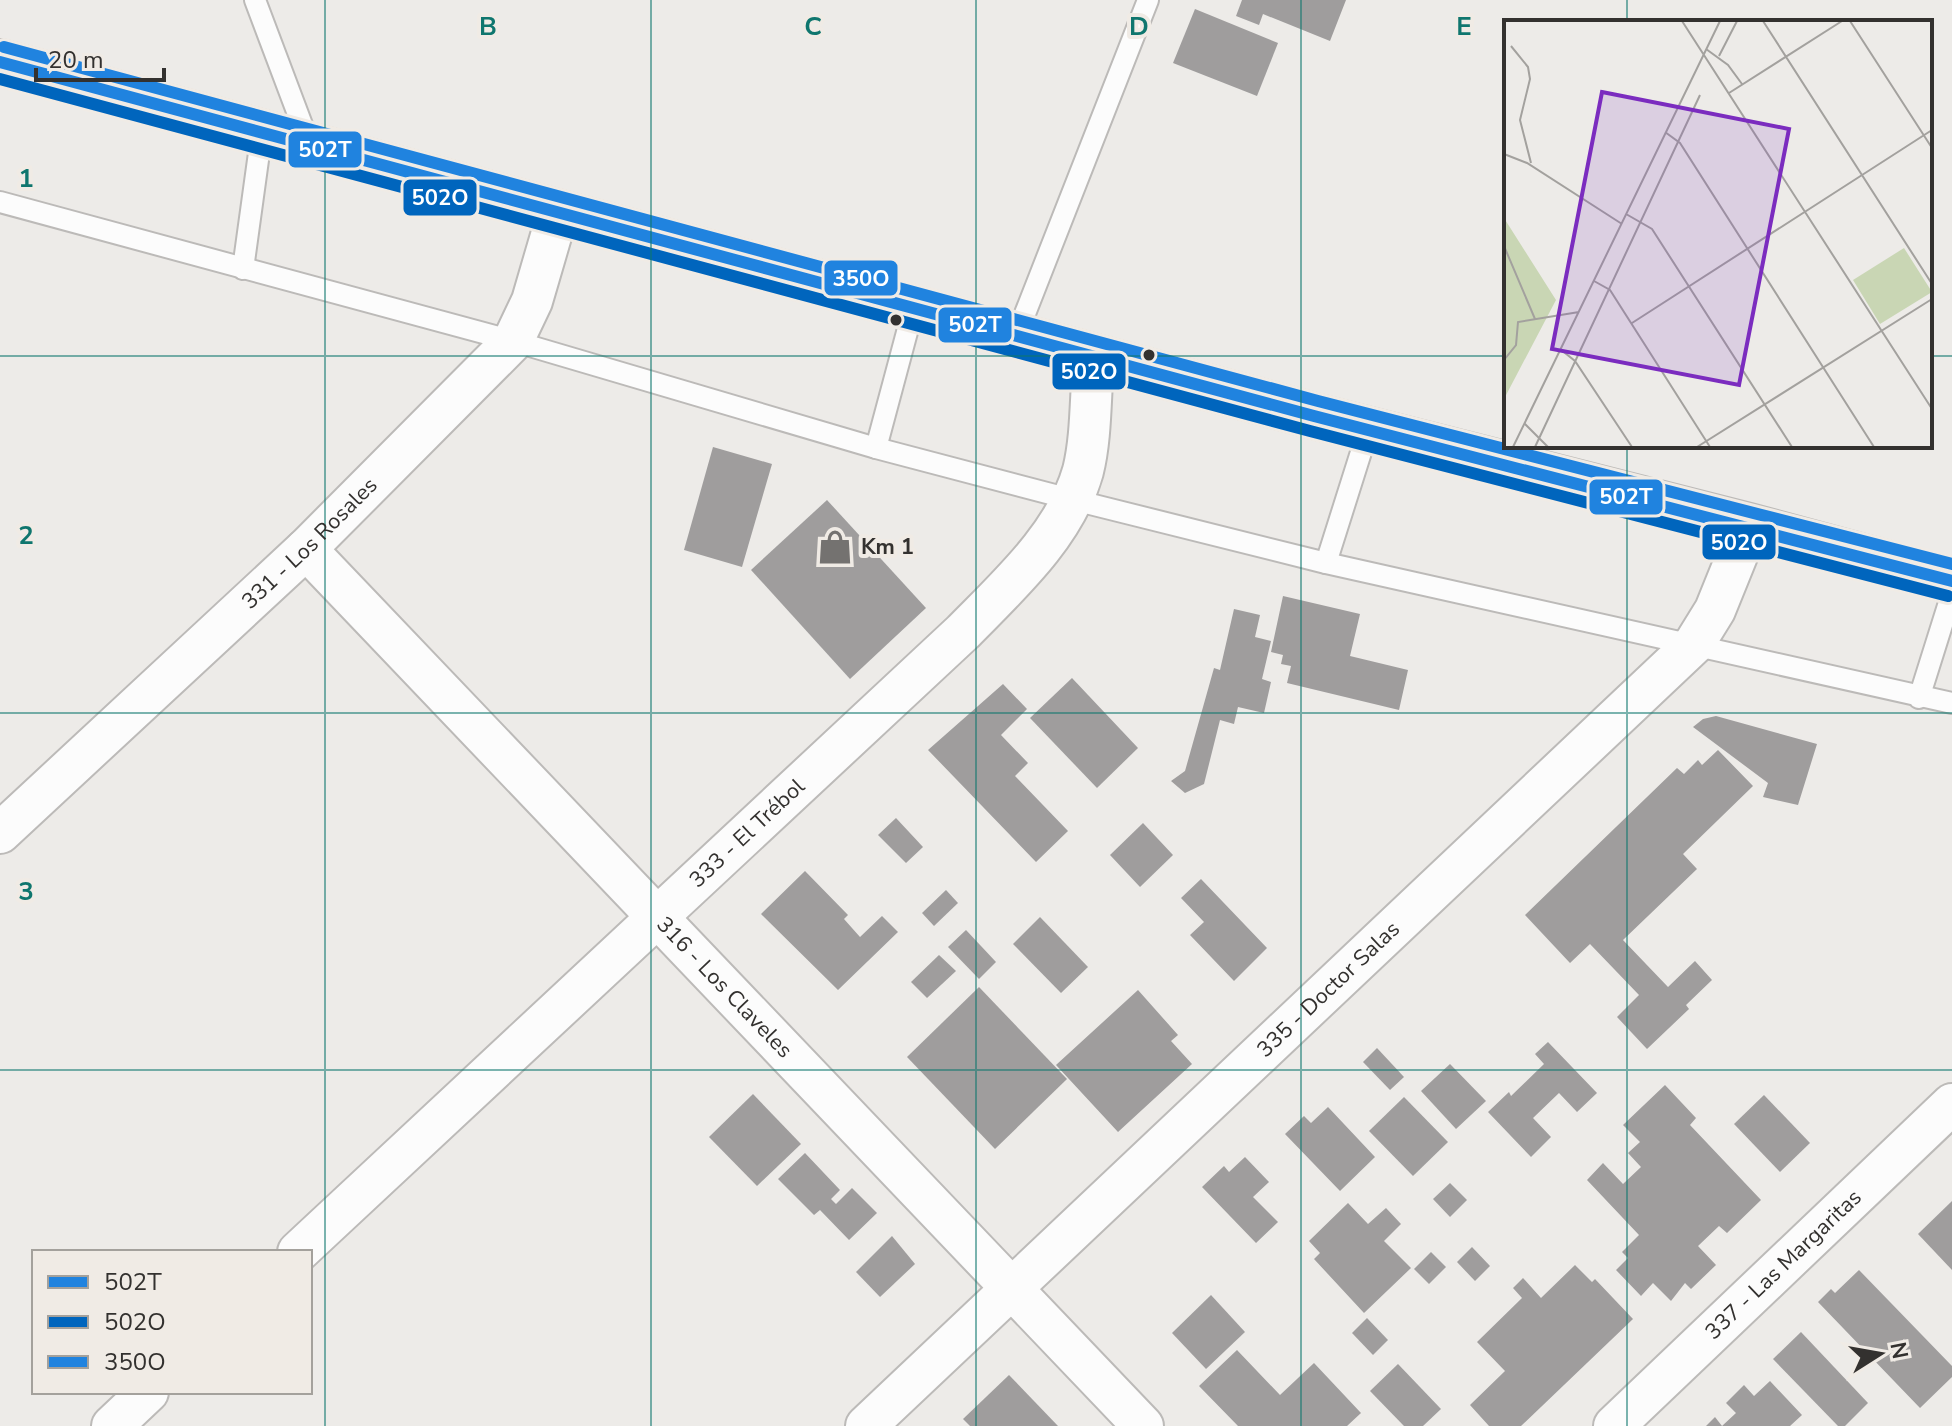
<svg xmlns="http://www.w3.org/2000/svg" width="1952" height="1426" font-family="'Nunito Sans',sans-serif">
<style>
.building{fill:#9f9d9d}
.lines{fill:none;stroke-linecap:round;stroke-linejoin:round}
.lane-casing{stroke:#bcbab8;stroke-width:24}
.street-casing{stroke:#bcbab8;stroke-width:44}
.secondary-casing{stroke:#bcbab8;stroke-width:48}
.lane{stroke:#fcfcfc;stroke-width:20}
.street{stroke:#fcfcfc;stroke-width:40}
.secondary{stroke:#fcfcfc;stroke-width:44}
.bus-1-casing{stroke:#f0ebe5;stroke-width:18}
.bus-2-casing{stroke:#f0ebe5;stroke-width:18}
.bus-3-casing{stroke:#f0ebe5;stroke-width:18}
.bus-1{stroke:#2083df;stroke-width:12}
.bus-2{stroke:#0065bd;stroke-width:12}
.bus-3{stroke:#2083df;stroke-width:12}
.grid{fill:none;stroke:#0f766e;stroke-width:2;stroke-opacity:0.55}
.bus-dot{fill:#33312f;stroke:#f0ebe5;stroke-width:3}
.labels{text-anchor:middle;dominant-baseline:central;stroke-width:8;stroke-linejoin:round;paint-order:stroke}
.street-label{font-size:22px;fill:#33312f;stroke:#f0ebe5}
.poi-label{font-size:22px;font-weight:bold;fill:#33312f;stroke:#f0ebe5;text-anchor:start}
.inset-road{fill:none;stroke:#a3a19e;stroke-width:2}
.view{fill:#7b2cbf;fill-opacity:0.15;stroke:#7b2cbf;stroke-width:4}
.inset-edge{fill:none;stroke:#33312f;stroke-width:4}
.grid-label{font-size:26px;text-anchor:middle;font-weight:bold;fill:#0f766e;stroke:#f0ebe5;stroke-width:8;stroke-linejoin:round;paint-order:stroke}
.line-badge{stroke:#f0ebe5;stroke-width:3}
.badge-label{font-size:22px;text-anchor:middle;font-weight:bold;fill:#fff}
</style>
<rect width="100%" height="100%" fill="#edebe8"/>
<g class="building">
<path d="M1242,0H1346L1330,41L1263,14L1259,25L1236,16Z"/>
<path d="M1195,9L1278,43L1257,96L1173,63Z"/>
<path d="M713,447L772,464L742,567L684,550Z"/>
<path d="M827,500L926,608L850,679L751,570Z"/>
<path d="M1283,596L1360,614L1350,656L1408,670L1399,710L1287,683L1291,666L1281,664L1283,655L1271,652Z"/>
<path d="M1234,609L1260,615L1255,637L1271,641L1262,679L1271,682L1264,713L1238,707L1234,724L1220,720L1204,784L1185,793L1171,781L1185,771L1214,668L1220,670Z"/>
<path d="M1072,678L1138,748L1097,788L1030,718Z"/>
<path d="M1003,684L1027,709L1001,735L1028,763L1015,776L1068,831L1036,862L928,750Z"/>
<path d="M1716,716L1817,744L1798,805L1763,797L1768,783L1693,727L1703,719Z"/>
<path d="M1718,750L1753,786L1683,854L1697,869L1623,940L1668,987L1695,961L1712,980L1686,1005L1689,1009L1647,1049L1617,1017L1639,995L1590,944L1570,963L1525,915L1677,768L1684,774L1698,760L1702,765Z"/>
<path d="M896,818L923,847L906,863L878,835Z"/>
<path d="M1143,823L1173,855L1140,887L1110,855Z"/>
<path d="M805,871L848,915L844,919L860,937L882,916L898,932L838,990L761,914Z"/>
<path d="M1201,879L1267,948L1234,981L1190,935L1204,922L1181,898Z"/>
<path d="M946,890L958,903L934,926L922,913Z"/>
<path d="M1040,917L1088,967L1061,993L1013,944Z"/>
<path d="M966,930L996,962L979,979L948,947Z"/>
<path d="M939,955L956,971L927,998L911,982Z"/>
<path d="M979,987L1067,1079L995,1149L907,1057Z"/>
<path d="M1138,990L1178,1035L1171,1041L1192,1064L1118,1132L1056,1065Z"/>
<path d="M1548,1042L1597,1093L1577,1112L1559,1093L1533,1118L1551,1137L1531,1157L1488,1112L1509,1092L1511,1096L1544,1064L1535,1054Z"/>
<path d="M1377,1048L1404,1077L1390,1090L1363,1062Z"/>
<path d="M1450,1064L1486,1101L1456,1129L1421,1091Z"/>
<path d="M1665,1085L1696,1118L1690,1125L1761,1200L1727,1233L1719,1226L1698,1246L1716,1265L1691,1289L1685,1283L1671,1301L1653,1283L1641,1296L1616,1270L1628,1258L1622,1252L1639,1235L1587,1180L1603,1163L1623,1184L1641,1167L1628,1153L1640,1142L1623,1125Z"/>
<path d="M753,1094L801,1144L757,1186L709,1137Z"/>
<path d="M1764,1095L1810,1143L1780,1172L1734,1124Z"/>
<path d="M1404,1097L1448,1142L1413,1176L1369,1131Z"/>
<path d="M1328,1107L1375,1157L1340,1191L1285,1134L1304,1116L1311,1123Z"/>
<path d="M805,1153L840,1190L831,1199L836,1204L852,1188L877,1213L849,1240L820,1210L814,1215L778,1179Z"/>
<path d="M1245,1157L1269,1182L1253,1197L1278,1222L1256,1243L1202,1187L1224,1166L1229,1172Z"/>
<path d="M1450,1183L1467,1200L1450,1217L1433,1199Z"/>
<path d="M1952,1201V1270L1918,1234Z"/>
<path d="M1348,1203L1368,1224L1386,1208L1401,1224L1384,1241L1411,1268L1364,1313L1314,1259L1320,1253L1309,1241Z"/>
<path d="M892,1236L915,1264L880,1297L856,1272Z"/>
<path d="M1472,1247L1490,1266L1475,1281L1457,1262Z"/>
<path d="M1431,1252L1446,1267L1429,1284L1414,1269Z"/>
<path d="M1575,1265L1592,1282L1595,1279L1633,1319L1521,1426H1489L1470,1405L1505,1371L1477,1342L1522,1298L1513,1288L1523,1278L1541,1298Z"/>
<path d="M1859,1270L1952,1366V1377L1920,1408L1818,1302L1831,1289L1835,1293Z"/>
<path d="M1211,1295L1245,1332L1206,1369L1172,1333Z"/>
<path d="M1367,1318L1388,1340L1373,1355L1352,1333Z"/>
<path d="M1801,1332L1868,1403L1845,1426H1838L1773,1359Z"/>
<path d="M1237,1350L1280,1395L1314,1363L1361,1413L1347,1426H1238L1199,1386Z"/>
<path d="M1398,1364L1441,1409L1423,1426H1404L1370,1391Z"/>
<path d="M1009,1375L1058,1426H970L963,1419Z"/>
<path d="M1770,1381L1802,1415L1790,1426H1722L1736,1413L1726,1403L1744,1385L1754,1396Z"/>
<path d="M1715,1417L1722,1426H1706Z"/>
</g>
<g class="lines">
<g class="lane-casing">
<g id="lane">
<path d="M255,0L310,146"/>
<path d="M0,202L513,341L876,448L1070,499L1326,563L1952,703"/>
<path d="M243,269L262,131"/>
<path d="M1017,334L1148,0"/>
<path d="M876,448L914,306"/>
<path d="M1326,563L1368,430"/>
<path d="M1919,698L1952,593"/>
</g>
</g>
<g class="street-casing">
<g id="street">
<path id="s1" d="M306,549L1143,1426"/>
<path id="s2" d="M0,833L306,549L513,341L532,301L558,212"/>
<path id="s3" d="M298,1252L963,632C1008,586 1065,535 1083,471C1092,435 1090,392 1094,355"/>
<path d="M112,1426L148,1392"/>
<path id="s4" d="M866,1426L1694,644L1715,610L1749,526"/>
<path id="s5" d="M1614,1426L1952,1104"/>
</g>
</g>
<g class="secondary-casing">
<path id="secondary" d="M0,62L1314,416L1749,526L1952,581"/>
</g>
<use href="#lane" class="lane"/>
<use href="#street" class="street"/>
<use href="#secondary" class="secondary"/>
<g class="bus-1-casing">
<path id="bus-1" d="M0,62L1314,416L1952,581"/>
</g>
<g class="bus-2-casing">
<path id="bus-2" d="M0,79L1310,431L1948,596"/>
</g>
<g class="bus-3-casing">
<path id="bus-3" d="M4,47L1318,401L1952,564"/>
</g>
<use href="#bus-1" class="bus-1"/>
<use href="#bus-2" class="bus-2"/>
<use href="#bus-3" class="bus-3"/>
</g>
<path class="grid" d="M325,0V1426M651,0V1426M976,0V1426M1301,0V1426M1627,0V22M0,356H1506M1930,356H1952M1627,446V1426M0,713H1952M0,1070H1952"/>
<defs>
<g id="shop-bare" transform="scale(2.76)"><path d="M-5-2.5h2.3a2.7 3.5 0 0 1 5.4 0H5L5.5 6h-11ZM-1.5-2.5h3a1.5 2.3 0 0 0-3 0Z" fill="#747270" stroke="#f0ebe5" stroke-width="2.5" paint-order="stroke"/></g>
</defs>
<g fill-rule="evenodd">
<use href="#shop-bare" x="835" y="547"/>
</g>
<g class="bus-dot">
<circle cx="896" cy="320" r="7"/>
<circle cx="1149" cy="355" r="7"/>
</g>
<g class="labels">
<g class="street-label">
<text stroke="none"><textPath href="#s2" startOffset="424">331 - Los Rosales</textPath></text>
<text stroke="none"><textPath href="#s3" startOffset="614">333 - El Trébol</textPath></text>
<text stroke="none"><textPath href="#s1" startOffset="606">316 - Los Claveles</textPath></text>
<text stroke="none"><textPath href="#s4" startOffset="636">335 - Doctor Salas</textPath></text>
<text stroke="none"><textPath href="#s5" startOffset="234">337 - Las Margaritas</textPath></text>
</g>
<g class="poi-label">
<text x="861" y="547">Km 1</text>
</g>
</g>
<g transform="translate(1504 20)">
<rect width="428" height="428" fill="#edebe8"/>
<path d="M0,198L52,280L0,379ZM400,228L428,272L376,304L349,260Z" fill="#c9d6b4"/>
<path class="inset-road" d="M178,1L428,389M259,1L428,264M346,1L428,128M7,26L24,47L26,59L16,100L27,143M202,29L224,45L238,64M215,36L233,1M225,73L338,1M161,112L176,123L370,427M0,134L23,143L118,204M122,194L148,209L288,427M0,226L31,299M90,261L106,270L206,427M128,303L428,110M56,329L71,341L128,427M0,340L12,325L14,302L75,292M20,403L44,427M9,427L216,1M31,427L196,75M193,427L428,279"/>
<path class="view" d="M98,72L285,109L235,365L48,329Z"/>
<rect width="428" height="428" class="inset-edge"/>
</g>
<g class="grid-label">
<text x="488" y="35">B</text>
<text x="813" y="35">C</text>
<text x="1139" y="35">D</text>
<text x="1464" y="35">E</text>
<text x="26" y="187">1</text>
<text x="26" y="544">2</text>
<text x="26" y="900">3</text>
</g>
<g class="line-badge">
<rect x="287" y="130" width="76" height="39" rx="8" fill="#2083df"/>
<rect x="402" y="178" width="76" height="39" rx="8" fill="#0065bd"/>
<rect x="823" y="259" width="76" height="38" rx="8" fill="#2083df"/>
<rect x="937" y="306" width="76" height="38" rx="8" fill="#2083df"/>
<rect x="1051" y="352" width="76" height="39" rx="8" fill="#0065bd"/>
<rect x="1588" y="478" width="76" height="38" rx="8" fill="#2083df"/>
<rect x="1701" y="523" width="76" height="38" rx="8" fill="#0065bd"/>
</g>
<g class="badge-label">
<text x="325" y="157">502T</text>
<text x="440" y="205">502O</text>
<text x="861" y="286">350O</text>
<text x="975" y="332">502T</text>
<text x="1089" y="379">502O</text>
<text x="1626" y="504">502T</text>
<text x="1739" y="550">502O</text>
</g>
<rect x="32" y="1250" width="280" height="144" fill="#f0ebe5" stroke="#a4a19c" stroke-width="2"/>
<rect x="48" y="1276" width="40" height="12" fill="#2083df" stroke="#a4a19c" stroke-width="2"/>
<text x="104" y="1290" font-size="24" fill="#33312f">502T</text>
<rect x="48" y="1316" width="40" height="12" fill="#0065bd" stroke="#a4a19c" stroke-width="2"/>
<text x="104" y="1330" font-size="24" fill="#33312f">502O</text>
<rect x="48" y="1356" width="40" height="12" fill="#2083df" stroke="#a4a19c" stroke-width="2"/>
<text x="104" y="1370" font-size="24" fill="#33312f">350O</text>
<g transform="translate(1880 1354) rotate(79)" stroke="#f0ebe5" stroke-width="6" paint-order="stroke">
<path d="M0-6L14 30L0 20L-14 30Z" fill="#33312f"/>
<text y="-12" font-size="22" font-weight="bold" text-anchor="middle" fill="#33312f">N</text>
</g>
<path d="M36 68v12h128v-12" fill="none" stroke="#33312f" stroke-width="4"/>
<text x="48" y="68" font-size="24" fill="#33312f" stroke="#f0ebe5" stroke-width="6" paint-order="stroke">20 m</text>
</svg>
